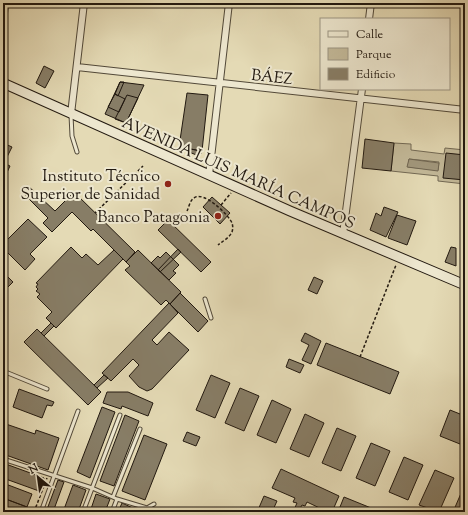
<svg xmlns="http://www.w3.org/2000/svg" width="468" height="515" font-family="'Sorts Mill Goudy',serif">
<rect width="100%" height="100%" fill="#e4dab5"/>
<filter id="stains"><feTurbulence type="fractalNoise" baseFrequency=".005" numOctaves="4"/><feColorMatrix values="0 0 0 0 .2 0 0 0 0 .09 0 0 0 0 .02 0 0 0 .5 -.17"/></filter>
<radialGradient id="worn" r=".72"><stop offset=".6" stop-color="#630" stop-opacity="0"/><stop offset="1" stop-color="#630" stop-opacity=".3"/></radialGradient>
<path fill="#c3b999" stroke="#726954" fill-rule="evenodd" d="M394,143l17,1v6l33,4 1,-6 20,2v34l-27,-3v-5l-47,-5zM409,159l30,3 -1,8 -30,-3z"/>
<path fill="#a2987d" stroke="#6f6551" d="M409,159l30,4 -1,8 -31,-4z"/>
<path fill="#877d66" stroke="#221910" d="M44,66l10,5 -9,17 -9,-5z
M120,82h4l-6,14 -3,-2z
M120,82l24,3 -18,38 -21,-9z
M187,93l21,2 -6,56 -23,-4z
M115,94l10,5 -6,13 -11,-5z
M127,95l11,3 -12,25 -11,-4z
M365,139l29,4 -3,28 -29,-3z
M3,143l9,4 -8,16 6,3 -7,15z
M190,149l12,2 -1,3 -2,2 -10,-4z
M446,153l19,2v25l-22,-2z
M27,185l28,26 19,-19 61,60 -9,10 -33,-33 -2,2 -19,-19 -20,20 -9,-9 5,-5 -27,-27z
M212,197l18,16 -10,11 -17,-17z
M384,207l14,5 -12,25 -16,-7 6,-17 5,3z
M397,215l19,6 -9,24 -19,-7z
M28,219l19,18 -17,17 5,5 -10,11 -22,-22v-4z
M168,220l43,42 -10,10 -43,-42z
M71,247l11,11 4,-4 12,11 16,-15 9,9 -67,69 -10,-10 6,-6 -15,-15 3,-3 -4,-3 2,-2 -2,-2 2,-3 -2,-1z
M451,247l5,1v18l-11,-4z
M178,249l3,3 -21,20 -2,-2z
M138,250l43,42 -11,12 -4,-4 -5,5 -36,-35 5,-4 -4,-4z
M166,252l13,13 -6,6 3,2 -7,7 -18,-17 7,-7 2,2z
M3,272l10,10 -10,10z
M314,277l9,4 -6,13 -9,-4z
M180,293l28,28 -10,11 -28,-28z
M169,303l9,10 -26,27 5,5 12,-13 20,18 -37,39 -5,2 -8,-4 -10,-11 10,-11 -6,-6 -22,22 -9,-8z
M51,323l3,3 -10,10 -3,-3z
M37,329l64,63 -13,13 -64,-63z
M305,333l16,8 -10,23 -9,-4 7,-15 -8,-4z
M326,343l73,29 -9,22 -73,-29z
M289,359l15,6 -4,8 -14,-6z
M104,375l4,3 -11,10 -3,-3z
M211,375l19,8 -15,35 -19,-8z
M240,388l19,8 -15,35 -19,-8z
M19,389l35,13 -2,4 -5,-1 -5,13 -29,-11z
M107,392h21l25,11 -5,13 -26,-10 -1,3 -18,-6z
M272,400l19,9 -15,34 -19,-8z
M102,407l13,5 -25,66 -13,-6z
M450,410l15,6v30l-25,-10z
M305,414l19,9 -15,34 -19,-8z
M125,415l14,6 -25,65 -14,-5z
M3,423l32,11 1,-4 23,8 -11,32 -45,-16z
M337,428l19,8 -15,35 -19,-8z
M187,432l13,5 -4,9 -13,-5z
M144,435l23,9 -22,56 -23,-9z
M371,443l19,8 -15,35 -19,-8z
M404,457l19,8 -15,35 -19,-8z
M3,463l41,15 -5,13 -36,-13z
M281,469l58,27 -7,16h-4l-21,-10 -2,4 -3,-1 -4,7h-5l4,-9 -4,-1 2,-4 -23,-10z
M435,470l19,8 -15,34 -20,-7z
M58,480l6,2 -11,30h-7z
M3,483l29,11 -5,13 -24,-9z
M465,484v28h-12z
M73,485l13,5 -8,22h-15z
M96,494l14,5 -5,13h-15z
M264,496l13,5 -5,11h-9l-5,-2z
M344,497l37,15h-43z
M3,498l24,9 -2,5h-22z
M122,503l13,6 -1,3h-16z"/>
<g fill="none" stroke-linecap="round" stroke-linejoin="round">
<g stroke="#524939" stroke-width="5">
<path id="lane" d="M71,115l1,21 5,16
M205,299l6,19
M3,371l44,18
M3,459l89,29 25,11 30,9 7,-4
M113,497l27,-68
M41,512l37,-101
M83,512l37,-97
M112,512l5,-13"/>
</g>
<g stroke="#524939" stroke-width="8">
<path id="street" d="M369,19l2,-16
M3,23l2,-20
M77,67l388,43
M71,114l13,-111
M209,175l20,-172
M343,234l19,-145"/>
</g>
<g stroke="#221910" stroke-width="11">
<path id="secondary" d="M3,83l287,128 175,74"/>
</g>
<path stroke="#221910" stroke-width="1.5" stroke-dasharray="3 2" stroke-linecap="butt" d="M221,205l10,-12
M187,211c2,-4 3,-11 7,-13 9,-8 35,17 38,25 1,3 1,6 0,9 -3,6 -9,9 -14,13
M95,213l48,-47
M360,357l36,-92
M34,512l13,-34"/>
<use href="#lane" stroke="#ede7cf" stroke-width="3"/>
<use href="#street" stroke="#ede7cf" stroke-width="6"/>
<use href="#secondary" stroke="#ede7cf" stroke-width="9"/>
</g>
<g fill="#8f2418" stroke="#ede7cf" stroke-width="1.5">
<circle cx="168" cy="184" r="4"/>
<circle cx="218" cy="216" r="4"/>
</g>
<g text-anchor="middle" stroke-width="4" stroke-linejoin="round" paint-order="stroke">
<g font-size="16" fill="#221910" stroke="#ede7cf">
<text transform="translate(272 76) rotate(6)" y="6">BÁEZ</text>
<text transform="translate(239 172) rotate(24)" y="6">AVENIDA LUIS MARÍA CAMPOS</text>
</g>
<g font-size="16" fill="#221910" stroke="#ede7cf" text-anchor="end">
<text x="160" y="181">Instituto Técnico<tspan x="160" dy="18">Superior de Sanidad</tspan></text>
<text x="210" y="222">Banco Patagonia</text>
</g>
</g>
<rect width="468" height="515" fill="none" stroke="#e4dab5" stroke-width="16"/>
<rect x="4" y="4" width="460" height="507" fill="none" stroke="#221910" stroke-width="2"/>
<rect x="8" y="8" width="452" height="499" fill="none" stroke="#221910"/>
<rect x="320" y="18" width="130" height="72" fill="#ede7cf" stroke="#9c9583"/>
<rect x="328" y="31" width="20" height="6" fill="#ede7cf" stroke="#9c9583"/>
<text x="356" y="38" font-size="12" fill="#221910">Calle</text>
<rect x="328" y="48" width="20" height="12" fill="#c3b999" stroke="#9c9583"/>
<text x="356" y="58" font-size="12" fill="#221910">Parque</text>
<rect x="328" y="68" width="20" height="12" fill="#877d66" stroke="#9c9583"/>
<text x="356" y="78" font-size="12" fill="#221910">Edificio</text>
<g transform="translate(38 477) rotate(331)" stroke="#ede7cf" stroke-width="3" paint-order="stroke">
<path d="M0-3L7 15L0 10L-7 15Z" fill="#221910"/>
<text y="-6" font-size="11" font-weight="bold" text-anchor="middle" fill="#221910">N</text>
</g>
<rect width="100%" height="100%" filter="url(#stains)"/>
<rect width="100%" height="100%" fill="url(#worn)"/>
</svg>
